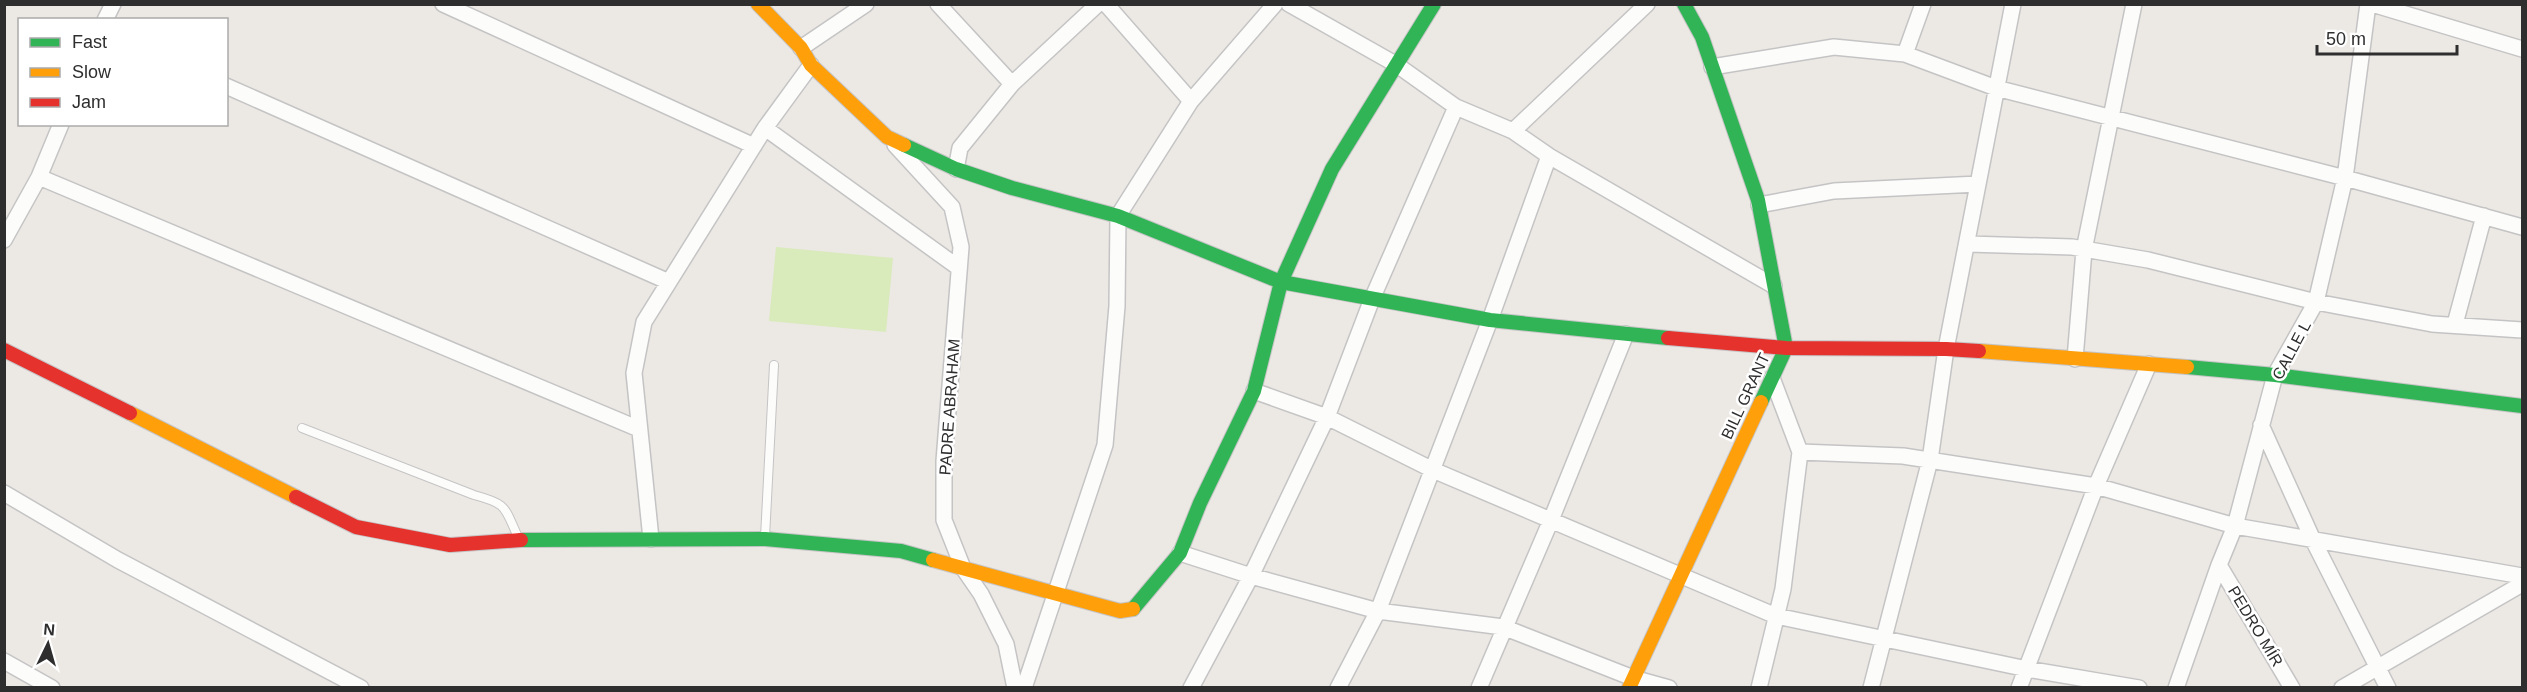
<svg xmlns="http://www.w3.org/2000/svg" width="2527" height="692" font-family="Helvetica,sans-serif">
<rect width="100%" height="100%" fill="#ece8e4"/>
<path fill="#d9eabb" d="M776,247l117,11 -7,74 -117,-11z"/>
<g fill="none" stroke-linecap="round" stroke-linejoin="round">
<g stroke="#c5c4c5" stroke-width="10">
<path id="lane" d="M302,428l172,67c34,9 30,12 44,42
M765,537l9,-172"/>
</g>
<g stroke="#c5c4c5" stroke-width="18">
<path id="street" d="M443,4l311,142
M938,4l74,80
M1106,4l85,97
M1289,4l108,61 59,42 57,24 36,25 225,130
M2372,4l150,45
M105,20l8,-16
M801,48l65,-44
M1905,54l18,-50
M1712,67l122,-20 71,7 91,34 349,90 177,49
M226,86l443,196
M765,128l194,140
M1513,131l134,-127
M895,145l57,62 9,40 -17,214v59l19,48 18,26 25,50 9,44
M956,169l4,-21 52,-64 86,-80
M39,177l600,252
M1759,205l75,-14 144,-7
M4,240l35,-63 22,-53
M1968,244l104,3 76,13 168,42 116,22 90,6
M2455,324l29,-108
M2075,359l9,-109 50,-246
M1254,391l73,26 106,53 343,146 251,53 112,19
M2261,425l52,115 75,148
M1800,452l103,4 193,30 139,40 287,50
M4,493l114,67 243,128
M651,539l-17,-166 10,-51 121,-194 46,-63
M1180,553l71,23 127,35 125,16 130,51 36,10
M2219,565l73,123
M4,661l48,27
M1024,688l81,-243 12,-139 1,-90 73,-115 84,-97
M1191,688l60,-112 76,-159 45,-118 84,-192
M1338,688l40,-77 112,-291 59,-164
M1479,688l72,-168 75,-186
M1759,688l24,-99 17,-137 -28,-74
M1871,688l59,-228 16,-111 67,-345
M2019,688l77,-202 53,-122
M2176,688l43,-123 16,-39 40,-151 41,-73 29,-124 23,-174
M2342,688l180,-104"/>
</g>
<g stroke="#c5c4c5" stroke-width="16">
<path id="fast" d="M1684,4l18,33 56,163 28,148 -25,54
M904,145l52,24 56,19 106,28 163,66 209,38 178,18
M2187,367l88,8 247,31
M521,540l244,-1 136,12 32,9
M1133,609l47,-56 20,-50 54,-112 27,-109 51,-113 102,-165"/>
</g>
<g stroke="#c5c4c5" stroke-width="16">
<path id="slow" d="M758,4l43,44 10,17 76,72 17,8
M1979,351l208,16
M130,413l166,84
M933,560l187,51 13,-2
M1629,688l132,-286"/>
</g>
<g stroke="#c5c4c5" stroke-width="16">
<path id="jam" d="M1668,338l118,10 160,1 33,2
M4,350l126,63
M296,497l60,30 94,18 71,-5"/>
</g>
<use href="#lane" stroke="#fcfcfb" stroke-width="8"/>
<use href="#street" stroke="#fcfcfb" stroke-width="15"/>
<use href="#fast" stroke="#30b455" stroke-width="14"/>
<use href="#slow" stroke="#ff9f0a" stroke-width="14"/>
<use href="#jam" stroke="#e5322d" stroke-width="14"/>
</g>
<g text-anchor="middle" stroke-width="5" stroke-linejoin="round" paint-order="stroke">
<g font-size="16" fill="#2e2e2e" stroke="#fff">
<text transform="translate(2291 350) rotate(-62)" y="6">CALLE L</text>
<text transform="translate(1745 396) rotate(-65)" y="6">BILL GRANT</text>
<text transform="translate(949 407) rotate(-86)" y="6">PADRE ABRAHAM</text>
<text transform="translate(2256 626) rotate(59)" y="6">PEDRO MÍR</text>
</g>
</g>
<rect width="2527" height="692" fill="none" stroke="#2e2e2e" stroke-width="12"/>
<rect x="18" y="18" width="210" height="108" fill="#ffffff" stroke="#ababab" stroke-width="1.5"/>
<rect x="30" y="38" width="30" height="9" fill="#30b455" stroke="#ababab" stroke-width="1.5"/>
<text x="72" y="48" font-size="18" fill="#2e2e2e">Fast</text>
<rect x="30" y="68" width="30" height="9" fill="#ff9f0a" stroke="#ababab" stroke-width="1.5"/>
<text x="72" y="78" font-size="18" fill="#2e2e2e">Slow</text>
<rect x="30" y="98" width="30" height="9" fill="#e5322d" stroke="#ababab" stroke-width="1.5"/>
<text x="72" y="108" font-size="18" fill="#2e2e2e">Jam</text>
<g transform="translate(48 644) rotate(5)" stroke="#ffffff" stroke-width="4.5" paint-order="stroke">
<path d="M0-4.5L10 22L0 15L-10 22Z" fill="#2e2e2e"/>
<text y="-9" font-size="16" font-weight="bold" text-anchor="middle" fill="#2e2e2e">N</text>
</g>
<path d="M2317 45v9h140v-9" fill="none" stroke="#2e2e2e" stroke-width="3"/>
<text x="2326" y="45" font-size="18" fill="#2e2e2e" stroke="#ffffff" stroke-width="4.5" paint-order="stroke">50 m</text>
</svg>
